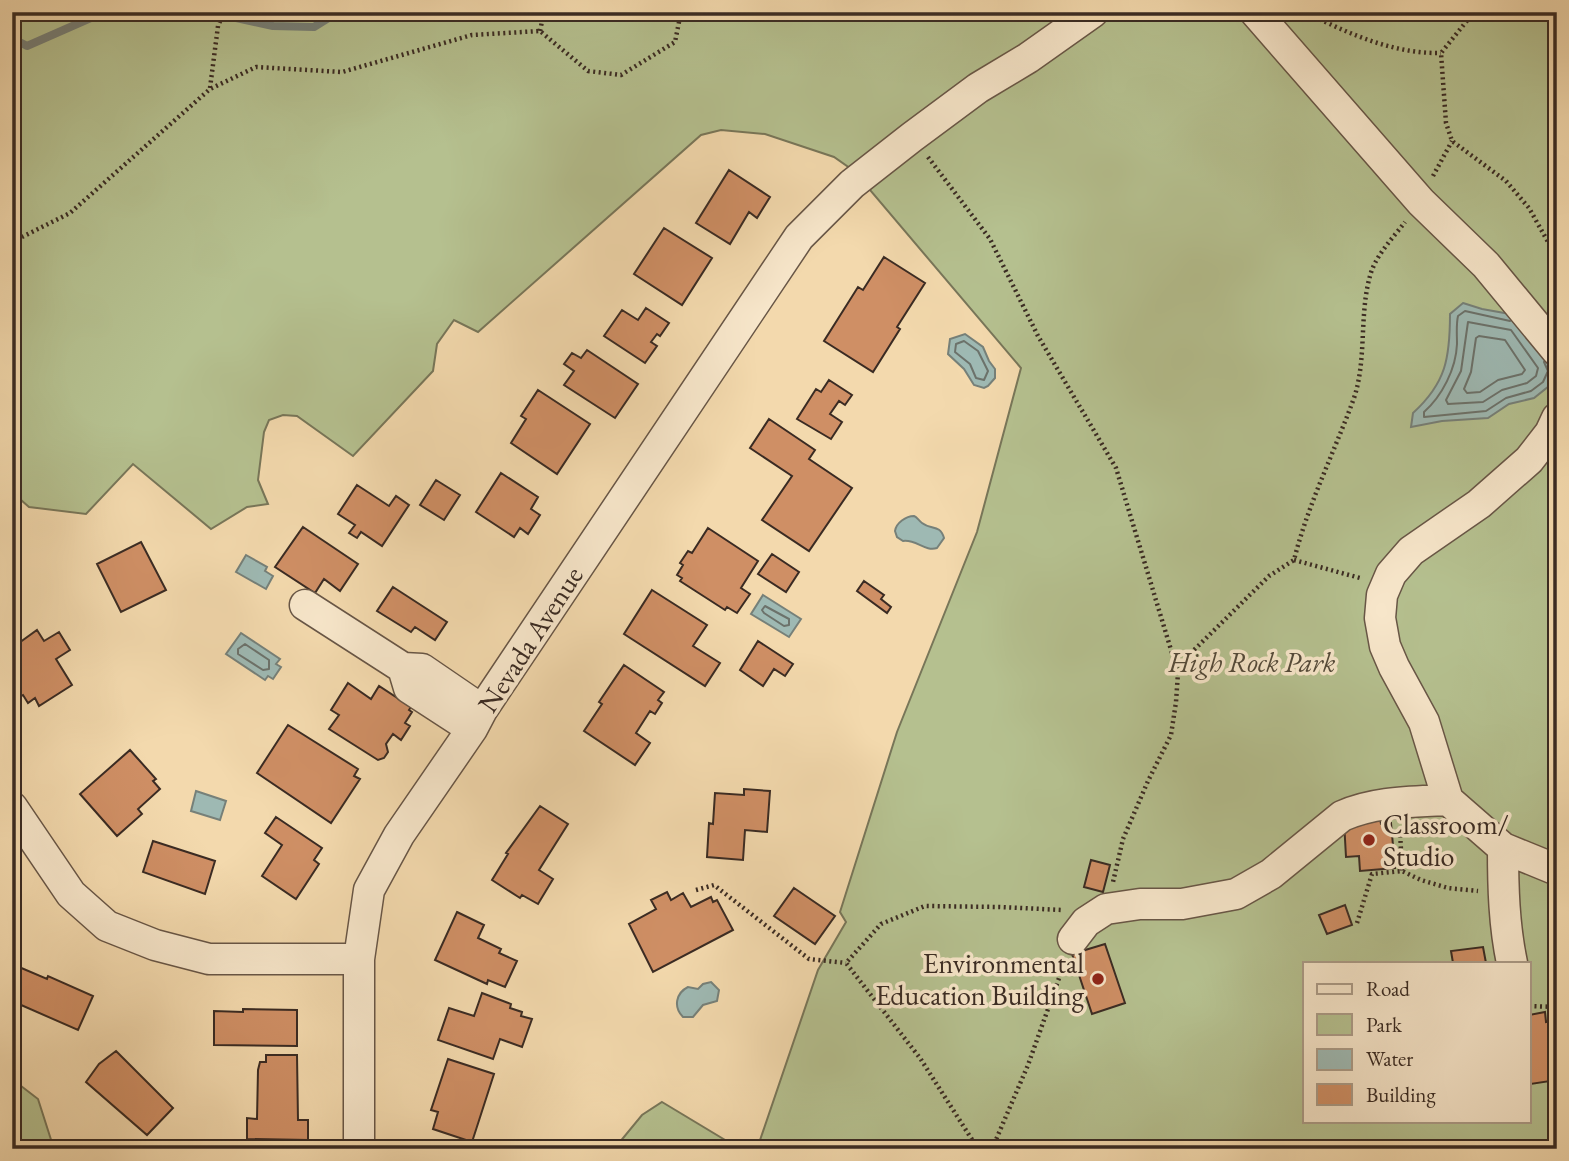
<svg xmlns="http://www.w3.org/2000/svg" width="1569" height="1161" font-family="'EB Garamond',serif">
<rect width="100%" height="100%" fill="#f3d9ad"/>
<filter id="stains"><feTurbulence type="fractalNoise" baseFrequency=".00286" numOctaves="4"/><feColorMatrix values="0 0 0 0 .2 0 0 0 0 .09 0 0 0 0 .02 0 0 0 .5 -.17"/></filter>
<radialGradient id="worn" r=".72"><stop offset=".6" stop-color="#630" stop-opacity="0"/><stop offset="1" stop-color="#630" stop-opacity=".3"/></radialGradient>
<path fill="#b5c08f" stroke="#787659" stroke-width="2" fill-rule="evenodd" d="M12,12h1545v1137h-800l61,-179 28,-48 -6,-10 57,-180 80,-200 44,-164 -151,-178 1,-7 -37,-26 -69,-23 -44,-4 -20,5 -223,197 -24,-12 -17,24 -4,27 -80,85 -56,-40 -14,-1 -14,5 -5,12 -6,48 10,24 -21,3 -36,22 -78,-65 -47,50 -57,-7 -17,-15zM1305,963h224v158h-224z
M12,1079l26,20 16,50h-42z
M662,1102l78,47h-126l28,-34z"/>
<path fill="#9eb9b3" stroke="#768079" stroke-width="2" d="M1463,303l19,6 39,7 36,52 -8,18 -15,12 -25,6 -21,14 -46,3 -31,6 2,-14c33,-30 37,-55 37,-99z
M965,334l18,13 6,14 6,8v9l-7,8 -4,2 -10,-3 -10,-16 -16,-15 2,-15z
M914,516c3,1 5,5 8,7 9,7 18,1 22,15l-7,10c-12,4 -21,-9 -34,-7l-6,-4 -2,-6c1,-8 11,-15 19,-15z
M246,555l21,12 -2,4 8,5 -7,13 -30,-17z
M763,595l38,24 -12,18 -38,-23z
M241,633l39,26 -4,5 5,3 -8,12 -5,-3 -3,4 -39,-26z
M196,791l30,10 -6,19 -29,-9z
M711,982l8,8 -2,11 -14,4 -10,12h-10c-10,-10 -7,-24 5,-30l10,2 5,-5z"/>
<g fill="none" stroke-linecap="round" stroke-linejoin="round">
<path stroke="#6c726b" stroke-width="2" d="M1510,321l-45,-10 -7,5c-2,9 -1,18 -1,28 -1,25 -15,52 -33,68v5l62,-6 20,-13 25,-7 12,-9 5,-11 -4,-9
M1468,322l43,8 27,38 -2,8 -9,7 -25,7 -19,12 -35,2 -2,-4 15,-29z
M1479,336l26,4 20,30 -3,4 -24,6 -18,12 -13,1 -3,-4 7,-17 5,-34z
M964,341l14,10 10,20 -4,9 -8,-2 -6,-14 -15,-12 1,-8z
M765,606l24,13v6l-5,1 -20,-13 -2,-3z
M245,644l24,16v9l-6,1 -25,-16v-5z"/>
<path stroke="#768079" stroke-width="8" d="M209,12l64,14 41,1 24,-15
M12,38l15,8 66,-29 42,-5"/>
</g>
<path fill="#cf8f65" stroke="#3a2b23" stroke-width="2" d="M729,170l41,27 -13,21 -8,-6 -19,32 -34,-21z
M664,228l48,30 -30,47 -48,-31z
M884,257l41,26 -28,44 3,2 -27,43 -49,-31 34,-54 5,3z
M646,308l23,15 -9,13 -3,-2 -6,8 6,4 -12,17 -41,-27 18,-26 16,10z
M587,350l51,34 -23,34 -51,-33 10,-14 -10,-7 8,-11 9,5z
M829,380l23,15 -7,10 -6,-4 -9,13 12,8 -11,17 -34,-20 19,-30 5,3z
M538,390l52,34 -33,50 -46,-31 15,-24 -5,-3z
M769,419l46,31 -6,9 43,29 -43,63 -47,-31 30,-44 -42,-28z
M501,473l37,24 -7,12 9,6 -12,19 -8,-6 -6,9 -38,-25z
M436,480l24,15 -16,25 -24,-15z
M357,485l32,21 7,-10 13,9 -27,41 -21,-14 -4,6 -8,-5 6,-8 -17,-11z
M303,527l55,37 -18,27 -16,-12 -9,14 -40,-26z
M708,528l50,33 -17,27 9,6 -13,19 -10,-6 -2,3 -45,-29 2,-3 -5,-3 6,-10 -3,-2 8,-12 4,2z
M141,542l25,48 -45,22 -24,-48z
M772,554l27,18 -13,20 -28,-18z
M864,581l20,14 -3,4 10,8 -4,6 -30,-22z
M393,587l54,35 -12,18 -20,-13 -4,5 -34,-21z
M652,590l55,35 -14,21 27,17 -15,23 -81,-52z
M37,630l7,11 15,-9 11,18 -14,9 16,26 -33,21 -4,-8 -7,5 -5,-8 -7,4 -4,-6v-4l4,-2 -4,-7v-32z
M758,641l35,23 -8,12 -11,-7 -11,17 -23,-16z
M624,665l40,27 -6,8 4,3 -7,11 -5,-3 -14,22 14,10 -15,22 -51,-34 18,-27 -3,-2z
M348,683l23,16 8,-13 32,21 -2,3 3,2 -7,11 5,3 -9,14 -8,-6 -7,10 2,8 -4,6 -6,2 -49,-31 10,-14 -8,-5z
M288,725l70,44 -4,7 6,3 -29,44 -74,-50z
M130,750l26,29 -3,2 7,8 -22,20 4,5 -25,22 -37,-42z
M744,789l26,2 -3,41 -22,-2 -2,30 -36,-3 2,-34 4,1 2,-31 29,2z
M540,806l28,18 -29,46 14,9 -15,25 -16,-9 -2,3 -28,-18 16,-26 -2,-1z
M276,817l46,31 -8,12 5,4 -23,35 -34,-23 20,-31 -17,-12z
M1380,818l1,6 10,-1 4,45 -35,3 -1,-15 -13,1 -2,-36z
M153,841l62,20 -10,33 -62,-22z
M1091,860l19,5 -7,27 -19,-5z
M794,888l41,28 -20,28 -41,-28z
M667,892l4,8 12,-7 8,14 20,-10 2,5 4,-2 16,30 -80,42 -24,-48 27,-15 -5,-9z
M1345,905l7,20 -25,9 -8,-19z
M457,912l27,13 -6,13 23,11 -2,4 18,8 -12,26 -17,-7 -1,4 -52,-24z
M1105,944l20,59 -33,11 -20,-60z
M1483,947l3,16h-33l-2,-12z
M19,967l28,12 1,-3 45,20 -15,34 -66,-29v-18z
M482,993l29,11 -1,4 12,4 -1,4 11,3 -10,28 -22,-8 -7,20 -55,-19 11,-32 25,8z
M243,1009l54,1v36l-83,-1v-34l29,1z
M1545,1012l1,10 11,-2v60l-27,4 1,11 -2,1v-81z
M116,1051l57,57 -26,27 -61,-53 13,-18z
M266,1055h31l1,65h10v20l-61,-1v-21l10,1 1,-49 2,-8h6z
M448,1059l46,15 -22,68 -39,-13 5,-17 -7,-2z"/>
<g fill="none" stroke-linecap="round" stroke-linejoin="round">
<g stroke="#685646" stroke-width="33">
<path id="minor" d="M1255,12l166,190 65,63 71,86
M1557,418l-7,15 -21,27 -50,44 -68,47 -20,23 -9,21 -2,23 5,28 9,21 30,55 24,78 55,48 54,22
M305,605l98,63 6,20 63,41
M403,668l19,1 60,41
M12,807l59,87 36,32 48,19 54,14h150
M1503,848c0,39 1,77 9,115
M1073,939l13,-17 20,-13 34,-5h42l54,-10 35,-20 71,-58c34,-15 70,-14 106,-16
M359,1149v-190l10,-69 30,-55 73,-106 10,-19 317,-473 53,-53 60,-47 66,-49 50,-30 65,-46"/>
</g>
<path stroke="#3a2b23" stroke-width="4.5" stroke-dasharray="2 3.5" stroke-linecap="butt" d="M1305,12c42,21 88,42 136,41
M1474,12l-33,41 5,70 6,18 54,40 23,27 28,50
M540,31l4,-19
M210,88l8,-62 6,-14
M928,157l62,82 48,97 78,132 62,205 -2,29 -5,33 -23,46 -25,58 -10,43
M1433,176l19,-35
M12,242l58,-29 140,-124 46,-22 86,5 130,-37 68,-4 48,40 33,4 54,-33 6,-30
M1294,560l66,18
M1178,672l13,-19 78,-77 25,-16c14,-56 40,-107 60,-162 13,-39 5,-83 16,-122 5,-20 23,-38 35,-54
M1400,830l2,41
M696,890l18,-5 95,74 37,4
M1357,923l15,-49 30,-3 19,9 27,8 30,3
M1529,1006l28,1
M978,1149l-58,-91 -74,-95 35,-39 44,-18 75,1 62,3
M992,1149l36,-84 36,-101"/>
<use href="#minor" stroke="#f7e6ca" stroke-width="30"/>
</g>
<g fill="#8f2418" stroke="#f7e6ca" stroke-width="2.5">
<circle cx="1369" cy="840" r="7"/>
<circle cx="1098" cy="979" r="7"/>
</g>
<g text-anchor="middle" stroke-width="7" stroke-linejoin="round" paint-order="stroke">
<g font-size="28" fill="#3a2b23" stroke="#f7e6ca">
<text transform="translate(530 639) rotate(-57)" y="10">Nevada Avenue</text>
</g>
<g font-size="28" font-style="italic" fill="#534939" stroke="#f7e6ca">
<text x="1252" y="672">High Rock Park</text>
</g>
<g font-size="28" fill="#3a2b23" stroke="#f7e6ca" text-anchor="start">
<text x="1383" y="834">Classroom/<tspan x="1383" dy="32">Studio</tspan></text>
<text x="1084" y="973" text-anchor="end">Environmental<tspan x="1084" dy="32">Education Building</tspan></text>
</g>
</g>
<rect width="1569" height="1161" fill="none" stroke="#f3d9ad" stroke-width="42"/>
<rect x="14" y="14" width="1541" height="1133" fill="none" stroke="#3a2b23" stroke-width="3.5"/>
<rect x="21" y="21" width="1527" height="1119" fill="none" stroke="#3a2b23" stroke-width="2"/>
<rect x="1303" y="962" width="228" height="161" fill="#f7e6ca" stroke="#ab9b87" stroke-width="2"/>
<rect x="1317" y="984" width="35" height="10" fill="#f7e6ca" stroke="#ab9b87" stroke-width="2"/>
<text x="1366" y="996" font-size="21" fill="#3a2b23">Road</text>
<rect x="1317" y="1014" width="35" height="21" fill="#b5c08f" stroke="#ab9b87" stroke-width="2"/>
<text x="1366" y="1032" font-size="21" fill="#3a2b23">Park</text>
<rect x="1317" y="1049" width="35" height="21" fill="#9eb9b3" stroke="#ab9b87" stroke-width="2"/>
<text x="1366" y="1066" font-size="21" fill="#3a2b23">Water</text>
<rect x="1317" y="1084" width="35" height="21" fill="#cf8f65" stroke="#ab9b87" stroke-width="2"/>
<text x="1366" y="1102" font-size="21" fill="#3a2b23">Building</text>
<rect width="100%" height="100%" filter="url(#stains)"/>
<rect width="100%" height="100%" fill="url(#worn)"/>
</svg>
